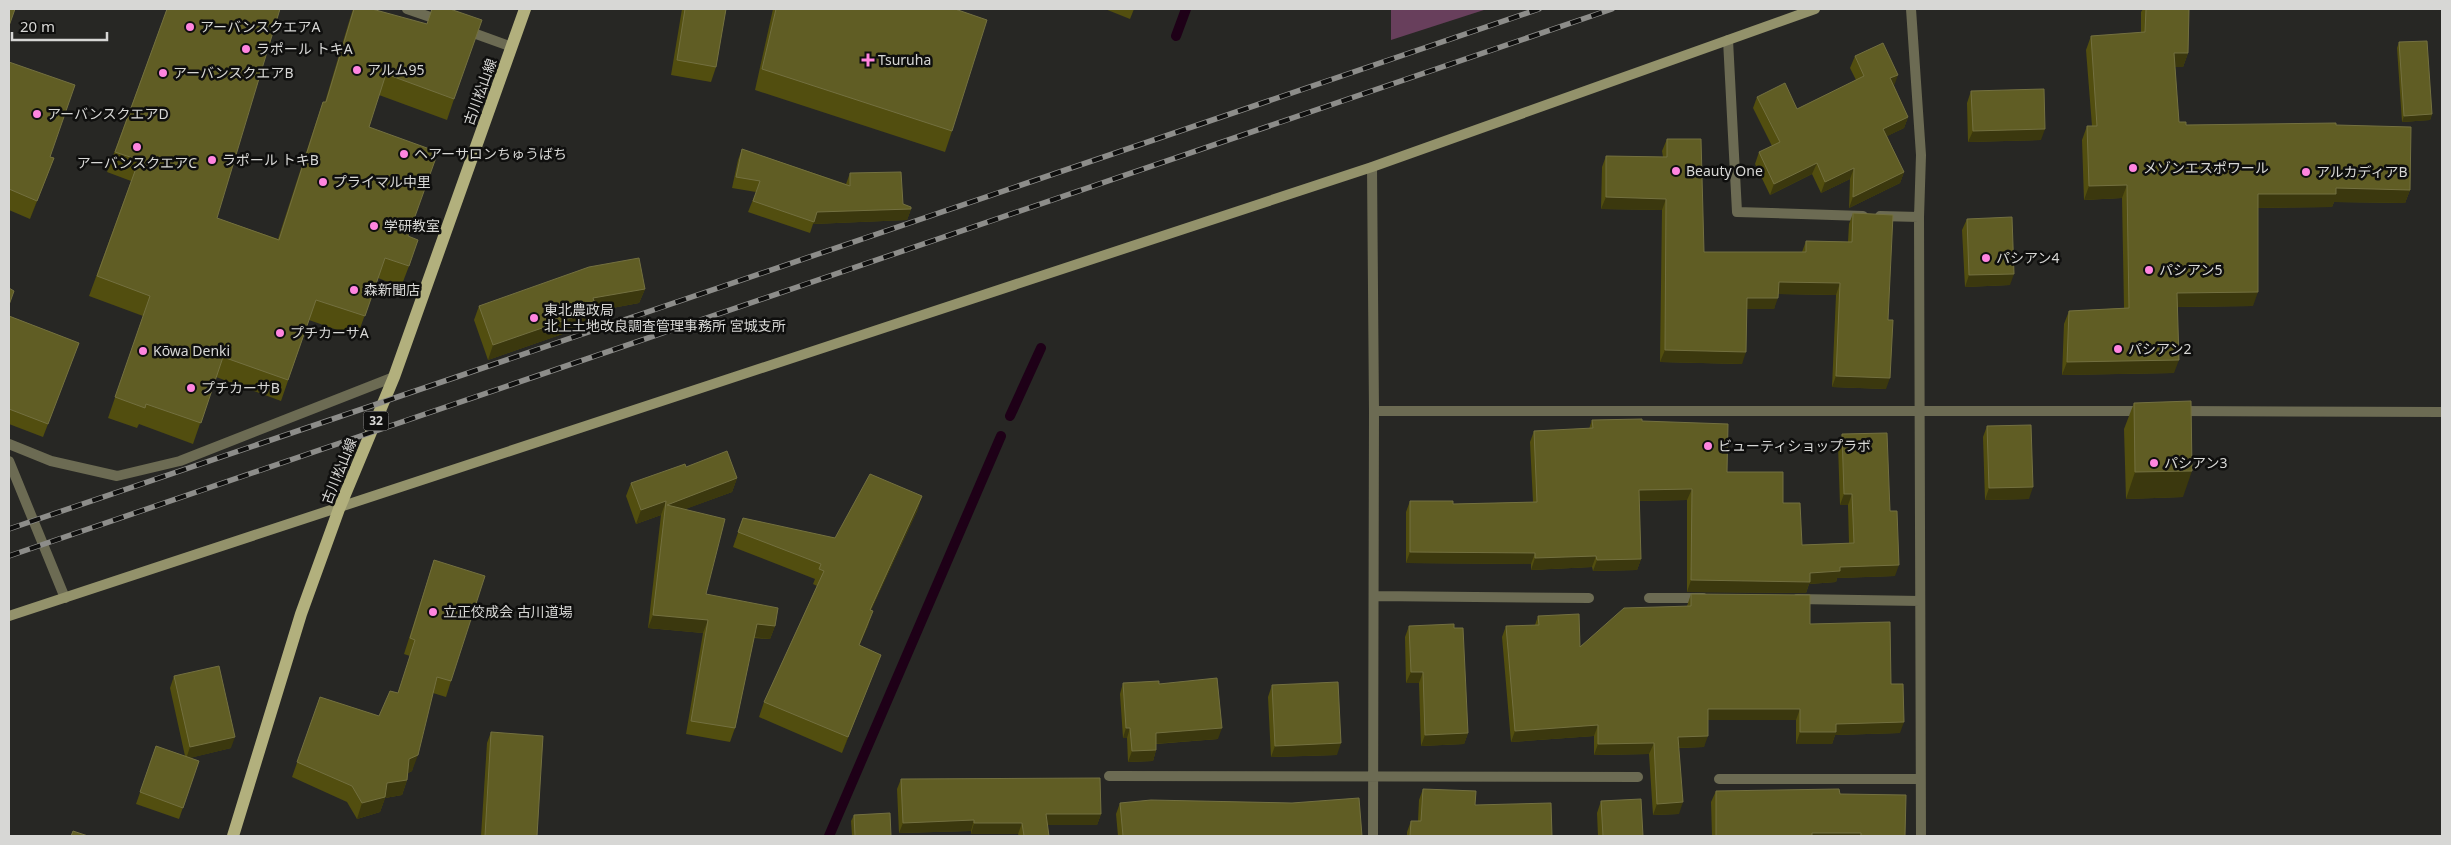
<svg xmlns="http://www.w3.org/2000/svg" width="2451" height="845" font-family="'Noto Sans','Noto Sans JP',sans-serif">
<rect width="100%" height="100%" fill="#272724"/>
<path fill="#683f5c" d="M1391,9h96l-96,31z"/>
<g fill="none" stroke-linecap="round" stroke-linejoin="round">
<path stroke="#1e0017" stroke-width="10" d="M1176,36l10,-27
M1010,416l31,-68
M829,836l172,-400"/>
<path stroke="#6c6b53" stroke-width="10" d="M407,9l35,12
M1911,9l10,146 -2,62 2,619
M465,30l47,17
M1728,40l9,172 126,4
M1372,167l2,244 -1,425
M1880,216l39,1
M1374,411h770
M2178,411l264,1
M9,444l42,17 66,15 63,-15 214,-84
M9,461l56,137
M1374,596l215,2
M1649,598h54
M1797,599l123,2
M1109,776l529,1
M1719,779h201"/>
<path stroke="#93926b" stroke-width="10" d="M9,616l1363,-449 443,-158"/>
<path stroke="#b2b07d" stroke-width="12" d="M233,836l68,-222 38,-105 55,-132 131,-368"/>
<g stroke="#8d8d8a" stroke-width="5.5">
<path id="rail" d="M9,529l1530,-520
M9,556l1603,-547"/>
</g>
<use href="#rail" stroke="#0f0f0e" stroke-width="4" stroke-dasharray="11" stroke-linecap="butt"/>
</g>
<path fill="#524e0f" d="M167,9l50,209 61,21 38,-117 7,-20h2l23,-77 5,-16 101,90 -7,21 -68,-25 -10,32 39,109 1,30 -8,21 -23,-9 -21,59 -48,-17 -28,81 -65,-24 -23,67 -54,-20 -2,4 -29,-10 35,-102 -54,-20 42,-115 -24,-9z
M682,9h44l-10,58 -5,15 -40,-7z
M773,9h182l-3,122 -7,21 -190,-62z
M1105,9h29l-4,10z
M2143,9h46l-1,44 -5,14h-8l4,55 7,3h150l74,65 -5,13 -71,-1 -2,5 -74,1 -5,98 -75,1 -4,66 -112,2 2,-51 5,-13 55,-3 -2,-110 -38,2 -2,-60 5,-14h5l-6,-76 5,-14 50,-3v-21z
M2399,42l33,72 -2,6 -28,2 -5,-74z
M1855,56l39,30 14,31 -4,11 -17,8 17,36 -4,11 -51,25 1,-29 -29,14 -9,-19 -42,21 -15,-31 4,-12 13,-6 -19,-38 4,-11 40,12 59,-29 -6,-12z
M9,62l41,95 4,1 -24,61 -21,-9z
M1971,91l70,49 -73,2 -1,-39z
M1667,139l37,113h98l4,-11 42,1 1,-18 4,-11 35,107 -2,69 -54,-2 4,-92 -58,-1 -4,15h-27l-5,55 -82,-2 2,-152 -61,-1 1,-42 4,-11 57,1 -1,-6z
M742,149l104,35 4,-11 61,36 -4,11 -94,4 -3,9 -62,-21 8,-20 -24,-4 6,-28z
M1967,219l43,66 -45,2 -3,-57z
M645,289l-6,14 -43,8 -5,13 -103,36 -14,-40 5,-14z
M9,316l70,27 -36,94 -34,-13z
M2134,403l49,94 -57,2 -2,-70z
M1592,420l50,1 85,51 56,31 19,42 47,-2 -1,-38h-8l-2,-60 4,-11 48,77 5,65 -58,2 -1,4 -27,2 -3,9 -119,-1v-92l-48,1 2,58 -4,11 -44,1 -1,-4 -61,3v-6l-125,-1v-51l4,-11 43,3 80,-2 -3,-60 4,-11 55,-2z
M1987,426l42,73 -44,1 -2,-63z
M686,467l51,11 -5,14 -47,17 21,85 69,32 -5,13 -16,-1 -19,90 -5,14 -44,-8 17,-101 -55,-5 13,-113 -25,9 -10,-28 5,-13z
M922,496l-5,15 -46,99 -3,16 -9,19 22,10 -39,98 -83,-36 5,-15 53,-116 -4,-2 2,-5 -82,-32 10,-29 92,20z
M434,560l17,121 -5,16 -13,-4 -21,78 -4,2 -1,7 -5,15 -17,3 -5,14 -23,7 -10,-17 -55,-25 28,-80 59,19 19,-23 12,-37 -6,-2z
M1691,594l119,30 81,60 9,49 -65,2 -3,9h-36v-24h-88l-4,27 -25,1v66l-26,1 -4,-61 -55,1v-19l-83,6 -9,-105 4,-11 29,-1 3,-9 42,31 107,-41z
M1409,626l45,2 14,105 -4,11 -43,2 -2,-63h-13l-1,-46z
M174,676l57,72 -42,10 10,3 -20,58 -43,-15 20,-58 29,10 -15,-68z
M1123,683l36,1 59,55 -62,5v6l-3,11 -25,1 -1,-24h-4l-3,-44z
M1272,685l65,70 -66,2 -3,-60z
M491,732l46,104h-56l6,-93z
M901,779l200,35 -4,11h-50l2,11h-30l-1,-2h-47v-3l-72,2 -2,-44z
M1423,789l52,16 77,31h-145v-4l4,-11h7l1,-21z
M1716,791l124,3 65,42h-193l-1,-34z
M1601,801l42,35h-45l-1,-23z
M1120,803l242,33h-244l-2,-22z
M854,815l37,21h-39l-1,-15z"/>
<path fill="#3b380e" d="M2174,53h14l-5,14h-14z
M1898,75l-4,11 -4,-8z
M2432,114l-2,6 -28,2 2,-6z
M1908,117l-4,11 -25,12 4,-11z
M2045,129l-4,11 -73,2 5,-11z
M54,158l-7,19 -17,42 7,-18z
M1817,163l-5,11 -42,21 4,-11z
M1854,168l-4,11 -29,14 4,-11z
M1904,172l-4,11 -51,25 4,-11z
M2127,185l-5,13 -38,2 5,-14z
M2336,188l74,2 -5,13 -71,-1 -2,5 -78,1 4,-14z
M1606,197l60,2 -4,11 -61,-1z
M911,209l-4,11 -94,4 4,-12z
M2014,274l-4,11 -45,2 4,-12z
M1779,282l61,1 -4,12 -62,-1z
M645,289l-6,14 -43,8 -5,13 -103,36 5,-15 100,-47z
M2258,292l-5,14 -81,1 5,-14z
M1747,298h31l-4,11h-31z
M1665,350l81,2 -4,12 -82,-2z
M2179,360l-5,13 -112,2 5,-13z
M1836,376l54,2 -4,11 -54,-2z
M2192,471l-9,26 -57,2 9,-27z
M737,478l-5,14 -68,25 3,-12z
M2033,487l-4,12 -44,1 4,-12z
M1692,489l-5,11 -52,1 4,-11z
M1844,494h8l-4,11h-8z
M922,496l-5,15 -53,114 6,-15z
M666,501l-5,14 -25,9 5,-14z
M1410,552l125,1 -4,11 -125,-1z
M1596,556l-4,11 -61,3 4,-12z
M1641,559l-4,11 -44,1 4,-11z
M1899,565l-4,11 -58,2 -1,4 -27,2 -3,9 -119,-1 4,-12 119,-7 30,-6z
M873,611l-5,15 -15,34 6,-15z
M653,615l55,5 -5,13 -55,-5z
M757,624l18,2 -5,13 -18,-2z
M881,655l-6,15 -33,83 6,-16z
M1411,672h12l-4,11h-13z
M1708,709h92l-4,11h-92z
M1904,722l-4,11 -65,2 -3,9h-36l4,-12 36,-8z
M1598,725l-4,11 -83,6 4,-11z
M1126,728h4l-3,10h-4z
M1222,728l-4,11 -66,5 4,-11z
M1468,733l-4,11 -43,2 4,-11z
M1708,736l-4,11 -30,1 4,-11z
M235,737l-4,11 -45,11 4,-12z
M1341,743l-4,12 -66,2 4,-11z
M1654,743l-5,11 -55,1 4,-11z
M1156,750l-3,11 -25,1 4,-11z
M418,755l-6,16 -8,4 5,-16z
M407,780l-5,15 -17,3 -5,14 -23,7 5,-16 25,-20z
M1683,802l-4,12 -26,1 4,-11z
M1046,814h55l-4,11h-55z
M974,820l-3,11 -72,2 4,-10z
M974,823h48l-4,11h-47z
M1812,833h49l-2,3h-48z"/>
<path fill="#605d24" stroke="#737040" d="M9,9h6l-6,17z
M167,9h113l-63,209 62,22 44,-138h3l28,-93h18l55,15 5,-15h18l32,11 -28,79 -68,-25 -17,53 69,25 -30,84 10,4 -9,26 -24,-8 -20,58 -49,-16 -28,80 -65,-23 -22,66 -55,-19 -1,4 -30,-11 35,-101 -53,-20 42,-116 -24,-8z
M685,9h41l-10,58 -39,-7z
M776,9h179l32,11 -35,111 -190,-62z
M2146,9h43l-1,44h-14l5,69h7v3l150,-2v2l75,2 -1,63 -74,-2v6h-78v98l-81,1 2,67 -112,2 2,-51 60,-3 -2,-123 -38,1 -2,-60h10l-6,-90 54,-4z
M2427,41l5,73 -28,2 -5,-74z
M1883,43l15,32 -8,3 18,39 -25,12 21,43 -51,25 1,-29 -29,14 -8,-19 -43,21 -15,-32 21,-10 -23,-45 28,-14 12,26 67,-33 -9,-20z
M9,62l66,23 -25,72 4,1 -17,43 -28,-12z
M2044,89l1,40 -72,2 -2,-40z
M1667,139h34l3,113h102v-11l46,1 1,-29 40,2 -5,105h5l-3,58 -54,-2 4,-93 -61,-1 -1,16h-31l-1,54 -81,-2 1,-151 -60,-2v-41l61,1z
M742,149l108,37v-13l51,-1 2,32 8,3v2l-94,3 -3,10 -61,-21 7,-20 -24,-4z
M2012,217l2,57 -45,1 -2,-56z
M639,258l6,31 -52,9 4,11 -104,36 -14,-39 110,-39z
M9,288l5,3 -5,14z
M9,316l70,27 -31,81 -39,-15z
M2191,401l1,70 -57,1 -1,-69z
M1642,419v2l86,3 -1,48h56v31h17l2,42 52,-2 -2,-49h-8l-2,-60 45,-1 3,78h7l2,54 -59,2v4l-30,2v9l-119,-2 1,-91 -53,1 2,69 -44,1 -1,-4 -61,2v-5l-125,-1v-51h43v3l84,-2 -3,-71 59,-3 -1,-8z
M2031,425l2,62 -44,1 -2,-62z
M727,451l10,27 -70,27 58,14 -19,75 72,14 -3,18 -18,-2 -22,104 -44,-7 17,-101 -55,-5 13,-114 -25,9 -10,-27 54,-19 1,3z
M870,474l52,22 -52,114 3,1 -14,34 22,10 -33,82 -84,-35 60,-131 -5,-2 2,-5 -83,-32 5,-14 92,20z
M434,560l51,16 -34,105 -14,-4 -19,78 -9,4 -2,21 -20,3 -2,14 -23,6 -10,-17 -55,-24 23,-65 59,19 11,-25 8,2 17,-53 -5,-2z
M1691,594l119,1v29l80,-2 1,62h12l1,38 -68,2v8h-36v-23h-92v27l-30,1 5,65 -26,2 -3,-61 -56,1v-19l-83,6 -9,-105 33,-1 -1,-9 41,-2 1,33 44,-39 67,-2z
M1454,624v4h9l5,105 -43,2 -2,-63h-12l-2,-46z
M219,666l16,71 -45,10 -16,-71z
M1217,678l5,50 -66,5v17l-24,1 -2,-23h-4l-3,-45 36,-2v3z
M1338,682l3,61 -66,3 -3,-61z
M491,732l52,4 -6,100h-52z
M156,746l43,15 -16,47 -43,-16z
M1100,778l1,36h-55l3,22h-25l-2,-13h-48v-3l-71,3 -2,-44z
M1423,789l53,2 -1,14 76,-2 1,33h-142l1,-15h10z
M1839,789l1,5 66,1 -1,41h-44v-3h-49v3h-96v-45z
M1359,798l3,38h-239l-3,-33 31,-3 141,3z
M1641,799l2,37h-40l-2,-35z
M890,813l1,23h-36l-1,-21z
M73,831l15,5h-17z"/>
<g fill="#ff85df" stroke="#0f0f0e" stroke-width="2">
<circle cx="190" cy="27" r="5"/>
<circle cx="246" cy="49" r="5"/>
<path d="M865.5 52.5h5v5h5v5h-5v5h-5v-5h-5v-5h5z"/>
<circle cx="357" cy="70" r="5"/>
<circle cx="163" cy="73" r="5"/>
<circle cx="37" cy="114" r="5"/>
<circle cx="137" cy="147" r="5"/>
<circle cx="404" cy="154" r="5"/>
<circle cx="212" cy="160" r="5"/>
<circle cx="2133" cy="168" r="5"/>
<circle cx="1676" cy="171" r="5"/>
<circle cx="2306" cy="172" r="5"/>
<circle cx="323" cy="182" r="5"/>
<circle cx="374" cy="226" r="5"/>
<circle cx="1986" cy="258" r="5"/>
<circle cx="2149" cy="270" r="5"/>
<circle cx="354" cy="290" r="5"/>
<circle cx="534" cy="318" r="5"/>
<circle cx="280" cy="333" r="5"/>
<circle cx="2118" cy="349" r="5"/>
<circle cx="143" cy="351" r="5"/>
<circle cx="191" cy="388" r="5"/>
<circle cx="1708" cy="446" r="5"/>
<circle cx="2154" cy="463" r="5"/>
<circle cx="433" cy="612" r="5"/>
</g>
<g text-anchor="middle" stroke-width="5" stroke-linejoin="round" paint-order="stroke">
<rect fill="#0f0f0e" stroke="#9b9b99" stroke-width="1" x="363.5" y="411.5" width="25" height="19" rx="4"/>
<g font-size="12" font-weight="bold" fill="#d7d7d5">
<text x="376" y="425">32</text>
</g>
<g font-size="14" fill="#d7d7d5" stroke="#0f0f0e" text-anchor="start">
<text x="200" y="32">アーバンスクエアA</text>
<text x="256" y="54">ラポール トキA</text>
<text x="878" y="65">Tsuruha</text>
<text x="367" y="75">アルム95</text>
<text x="173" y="78">アーバンスクエアB</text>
<text x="47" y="119">アーバンスクエアD</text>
<text x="414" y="159">ヘアーサロンちゅうばち</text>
<text x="222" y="165">ラポール トキB</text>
<text x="137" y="168" text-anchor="middle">アーバンスクエアC</text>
<text x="2143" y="173">メゾンエスポワール</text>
<text x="1686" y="176">Beauty One</text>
<text x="2316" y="177">アルカディアB</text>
<text x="333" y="187">プライマル中里</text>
<text x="384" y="231">学研教室</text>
<text x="1996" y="263">パシアン4</text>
<text x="2159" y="275">パシアン5</text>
<text x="364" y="295">森新聞店</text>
<text x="544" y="315">東北農政局<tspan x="544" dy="16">北上土地改良調査管理事務所 宮城支所</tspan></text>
<text x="290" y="338">プチカーサA</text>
<text x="2128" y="354">パシアン2</text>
<text x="153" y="356">Kōwa Denki</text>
<text x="201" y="393">プチカーサB</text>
<text x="1718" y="451">ビューティショップラボ</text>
<text x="2164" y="468">パシアン3</text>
<text x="443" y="617">立正佼成会 古川道場</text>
</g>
<g font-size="14" fill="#d7d7d5" stroke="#0f0f0e">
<text transform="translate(480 92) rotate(-70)" y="5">古川松山線</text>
<text transform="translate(339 471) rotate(-68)" y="5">古川松山線</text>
</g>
</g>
<rect width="2451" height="845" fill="none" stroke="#d7d7d5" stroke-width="20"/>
<path d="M12 32v8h95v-8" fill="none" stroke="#d7d7d5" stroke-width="2.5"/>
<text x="20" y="32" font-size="15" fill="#d7d7d5" stroke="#0f0f0e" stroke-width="4" paint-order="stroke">20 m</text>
</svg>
